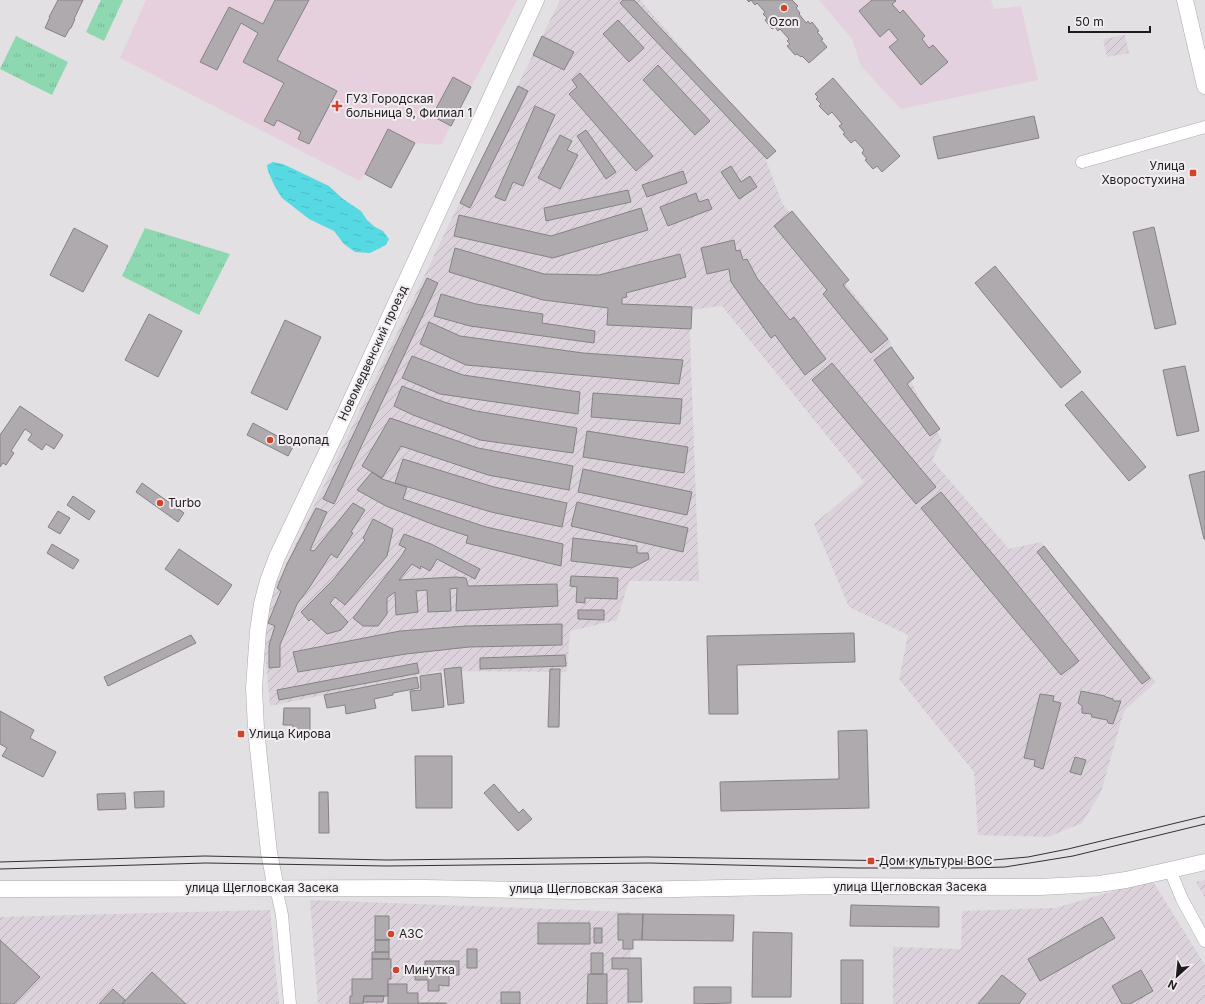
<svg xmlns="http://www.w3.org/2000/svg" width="1205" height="1004" font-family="Inter,sans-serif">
<defs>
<pattern id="industrial-furrows" width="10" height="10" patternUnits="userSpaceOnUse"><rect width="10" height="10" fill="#dbd2db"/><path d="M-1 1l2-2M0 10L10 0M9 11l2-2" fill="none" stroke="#bcb4bb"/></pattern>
<pattern id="grass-tufts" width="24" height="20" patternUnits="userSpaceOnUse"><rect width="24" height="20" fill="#8dd7b1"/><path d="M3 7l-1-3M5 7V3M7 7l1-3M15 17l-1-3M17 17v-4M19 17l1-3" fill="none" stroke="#79b898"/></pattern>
<pattern id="water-ripples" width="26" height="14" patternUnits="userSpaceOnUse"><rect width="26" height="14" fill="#57d9e3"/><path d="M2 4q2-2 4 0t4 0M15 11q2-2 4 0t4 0" fill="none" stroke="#4bbac2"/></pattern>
</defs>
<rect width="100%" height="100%" fill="#e3e0e3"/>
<path fill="url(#industrial-furrows)" d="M560,0h80l116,133 26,70 105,133 55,105 -10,19 77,89 32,-7 115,140 -32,29 -23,81 -19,31 -34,14 -70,-2 -4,-63 -75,-93 9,-44 -59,-28 -35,-83 50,-42 -142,-176 -33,4 10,271h-70l-12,39 -47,11 -3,41 -128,-1 -169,35 -6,-61 5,-34 7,-26 177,-369z
M1125,35l4,18 -22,4 -4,-18z
M1152,880l53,85v39h-312v-57l68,2 1,-38 93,-3z
M1205,880v18l-9,-16z
M310,900l321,12v92h-313z
M270,910l9,94h-279v-87z"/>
<path fill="#e4d1e0" d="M819,0h172l3,9 27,-3 17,74 -137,29 -40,-43 -9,-27z"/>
<path fill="#e6d0de" d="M146,0h371l-69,131 -7,14 -26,-2 -24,45 -26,-14 -5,7 -240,-123z"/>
<path fill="url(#grass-tufts)" d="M101,0h22l-19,41 -18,-9z
M16,36l52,26 -16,33 -52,-26z
M145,228l85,26 -31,61 -77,-39z"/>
<path fill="url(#water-ripples)" d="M273,162l10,2 46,22 14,13 18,12 6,9 8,7 8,4 6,8 -3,6 -16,8 -15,-1 -11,-8 -10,-13 -25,-12 -27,-21 -7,-11 -7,-16 -1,-6z"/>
<path fill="#aeaaad" stroke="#858285" d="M58,0h25l-9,19h1l-4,9h-1l-5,9 -20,-9 5,-11h-1z
M275,0h34l-32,60 60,31 -28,53 -11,-5 3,-7 -24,-12 -3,6 -10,-5 20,-38 -41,-21 15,-29 -17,-10 -24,47 -17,-8 29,-55 34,17z
M623,0h11l142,151 -9,8 -147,-156z
M747,0h45l6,6 -2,2 4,5 -1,1 7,9 2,-2 2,3 2,-2 7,9 -2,1 6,7 -2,1 6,7 -18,16 -7,-7 -1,1 -4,-3 -2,1 -8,-9 3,-2 -3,-3 2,-2 -9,-10 -2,2 -3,-4 -3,2 -7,-9 2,-2 -4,-4 2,-2 -8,-9 -2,2 -4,-5 -2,2z
M872,0h23l1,1 -4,3 8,9 3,-3 22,26 -3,3 7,9 4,-3 15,17 -27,23 -32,-38 9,-7 -9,-11 -9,8 -21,-26z
M618,20l26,28 -15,14 -26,-28z
M542,36l32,16 -10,18 -31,-15z
M658,65l52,56 -15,14 -52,-55z
M580,73l73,83 -17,15 -67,-77 8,-7 -5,-7z
M453,77l18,10 -20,39 -19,-10z
M833,78l67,78 -18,16 -5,-6 -4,3 -8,-9 2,-1 -5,-6 2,-3 -9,-10 -4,3 -8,-9 2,-1 -6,-7 3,-2 -10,-12 -4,3 -9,-9 2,-2 -5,-5 2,-2 -3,-3z
M518,86l10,5 -58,117 -10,-5z
M535,106l20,9 -32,71 -10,-4 -8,19 -10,-4z
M1034,116l5,22 -101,21 -5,-22z
M388,129l27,14 -24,45 -26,-14z
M586,130l30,42 -10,7 -29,-43z
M560,135l12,6 -5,9 11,5 -18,34 -22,-11z
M731,166l10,16 9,-6 7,11 -18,12 -18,-27z
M683,171l4,12 -40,14 -5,-12z
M628,190l3,12 -85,19 -2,-13z
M696,193l3,9 9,-3 4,10 -44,17 -8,-19z
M641,208l7,22 -95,28 -99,-22 5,-21 92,21z
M792,211l57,69 -6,5 45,54 -17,14 -48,-59 4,-4 -53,-64z
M1154,227l22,97 -21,5 -22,-97z
M74,228l34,18 -25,46 -33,-17z
M734,240l2,11 4,-1 3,10 4,-1 10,19 33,42 4,-3 32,42 -21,16 -30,-40 -4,3 -40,-56 -2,-13 -22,5 -6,-26z
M455,248l89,26 55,1 81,-21 6,23 -60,16 1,4 -5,1v6l70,3 -1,22 -84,-4 1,-17 -65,-8 -94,-28z
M995,266l86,106 -20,16 -86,-105z
M427,278l11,5 -104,221 -11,-5z
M441,294l35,10 67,10 -1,9 53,8 -1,12 -124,-17 -36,-10z
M149,314l33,17 -24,46 -33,-17z
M285,320l36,17 -34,73 -36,-17z
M429,322l31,14 123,17 100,7 -4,24 -213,-19 -46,-21z
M891,347l23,31 -7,6 33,45 -10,7 -56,-76z
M412,356l51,19 117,17 -2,22 -138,-20 -38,-16z
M832,363l104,124 -20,17 -104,-124z
M1185,366l14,65 -22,5 -14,-66z
M402,386l42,16 32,9 101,17 -4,25 -93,-13 -67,-25 -19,-9z
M1082,391l64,76 -17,14 -64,-76z
M593,393l89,6 -2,25 -89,-7z
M20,406l43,29 -9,14 -8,-5 -4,6 -14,-10 4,-6 -7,-5 -14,22 3,2 -8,12 -3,-2 -3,4v-32z
M390,418l88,30 95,18 -4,24 -81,-15 -87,-29 -19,32 -20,-12z
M253,423l41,22 -6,11 -41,-21z
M587,431l101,16 -4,26 -101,-16z
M403,459l91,28 73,16 -5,24 -71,-15 -96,-29z
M583,469l109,23 -5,23 -109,-23z
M1205,471v68h-1l-15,-64z
M372,472l10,7 25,8 -4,12 83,28 77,17 -2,22 -95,-23 2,-7 -31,-10 -51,-20 -29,-16z
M142,483l42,30 -6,9 -42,-30z
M941,492l65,78 73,91 -18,14 -140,-167z
M73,496l22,15 -6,9 -22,-15z
M577,502l111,26 -5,24 -112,-26z
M353,503l12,7 -14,22 2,1 -16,25 -6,-4 -22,34 -12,16 -17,41v22l-11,1v-23l6,-19 -7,-3 13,-32 -4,-3 10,-24 29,-56 11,4 -17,38 4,1z
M58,511l12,7 -10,16 -12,-7z
M373,519l20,10 -6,27 -42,49 -10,-8 -5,6 18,19 -7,8 -14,4 -16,-15 -2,2 -8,-9 32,-32 32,-40 -2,-2z
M404,534l27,10 49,25 -5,10 -38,-20 -7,12 -9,-5 -1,3 -8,-5 -13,16 57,-3 10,1 2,8 89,-2 1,22 -102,5 1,-23 -7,1 1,22 -23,1 -1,-22 -11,1 2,21 -22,3 -1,-23 -8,6v16l-9,12h-15l-10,-8 49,-63 4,-7 -7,-3z
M573,538l64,8v7h11l1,6 -17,9 -61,-7z
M52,544l27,16 -6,9 -26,-16z
M1044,546l106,132 -8,6 -105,-132z
M179,549l53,36 -14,20 -53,-36z
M571,576l47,2 -1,21 -32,-1v5l-9,-1 1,-15 -7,-1z
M578,610h26v10l-26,-1z
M562,624v21l-93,2 -63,7 -108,18 -5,-20 107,-21 66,-5z
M854,633l1,29 -118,3 1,49h-29l-2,-78z
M191,635l5,8 -88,43 -4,-9z
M565,655l1,11 -86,3v-11z
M417,663l2,10 -140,27 -2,-10z
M461,667l3,36 -16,2 -4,-36z
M550,669h10l-1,58h-11z
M441,673l3,34 -32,4 -2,-20 11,-1 -1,-14z
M417,677l2,11 -26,5v2l-19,4 2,9 -30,6 -1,-9 -18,3 -3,-13z
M1081,691l24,5 1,1 7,2 1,2h7l-8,23 -5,-1 -1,-3 -15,-3 -1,-3 -9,-1v-7l-4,-3z
M1040,694l14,2 -1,5 8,2 -18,66 -9,-3 1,-6 -11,-2z
M284,708h26v28h-17v-11h-10z
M0,711l34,19 -4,8 26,14 -13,25 -41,-21 5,-8 -7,-4z
M867,730l2,78 -148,3 -1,-29 119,-3 -1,-48z
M415,756h37v52h-36z
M1075,757l11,3 -5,15 -11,-3z
M494,784l25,29 4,-4 9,10 -14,12 -34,-38z
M164,791v16l-29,1 -1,-16z
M319,792h9l1,41h-10z
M125,793l1,16 -28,1 -1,-16z
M851,905l88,2v20l-89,-1z
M618,914h25l-1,26h-9v9h-10v-9h-5z
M643,914l91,1 -1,26 -91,-1z
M375,916h14v24h-14z
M1102,917l13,21 -75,43 -12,-22z
M538,923h52v21h-52z
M594,928h8v15h-8z
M753,932l39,1 -1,64h-39z
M0,940l40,37 -26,27h-14z
M375,940h14v12h-14z
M467,949h10v19h-10z
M372,952h17v7h-17z
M591,953h12v21h-12z
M612,958h29l1,44h-14v-33h-16z
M372,959h19v20h-3v17h-24l-1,8h-13v-8h2v-17h20z
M841,960h22v44h-22z
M425,961h34v14h-10v11l-10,-1v6h-11v-11h-13v-5h10z
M1141,970l12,21 -23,13h-8l-10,-18z
M152,972l34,32h-64z
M588,974h19v30h-20z
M1002,975l24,19 -7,10h-41z
M388,984h19v9h11v11h-30z
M694,987h37v16l-37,1z
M113,989l12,11 -3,4h-23z
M501,992h19v12h-19z
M364,996h20l-1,6h-20z
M418,1003h28v1h-28z"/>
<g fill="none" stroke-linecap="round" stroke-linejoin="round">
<g stroke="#ada9ac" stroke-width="13">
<path id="street" d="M1082,162l123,-35
M1170,870l12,29 23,42
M276,888l6,27 8,89"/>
</g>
<g stroke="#ada9ac" stroke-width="17">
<path id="secondary" d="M1185,0l20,86
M276,888l-7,-35 -13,-124 -2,-41 4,-57 4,-27 6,-23 9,-24 60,-126 199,-431
M0,889l425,-1 149,3 255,-5 211,1 59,-3 27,-4 79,-18"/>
</g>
<use href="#street" stroke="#fff" stroke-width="12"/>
<use href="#secondary" stroke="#fff" stroke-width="16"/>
<path stroke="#323032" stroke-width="1" d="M0,862l205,-6 182,4 259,-3 324,5 58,-5 40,-8 137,-33
M0,869l206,-6 181,3 262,-3 209,5h111l36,-1 68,-11 132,-32"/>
</g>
<g fill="#d0442c" stroke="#f1edf1" stroke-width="1.5">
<circle cx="784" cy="8" r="4"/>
<path d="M335 100h4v4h4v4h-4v4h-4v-4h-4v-4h4z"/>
<rect x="1189" y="169" width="8" height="8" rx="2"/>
<circle cx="270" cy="440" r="4"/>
<circle cx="160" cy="503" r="4"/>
<rect x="237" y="730" width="8" height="8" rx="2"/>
<rect x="867" y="857" width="8" height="8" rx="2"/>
<circle cx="391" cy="934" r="4"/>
<circle cx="396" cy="970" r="4"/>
</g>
<g text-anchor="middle" stroke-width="4" stroke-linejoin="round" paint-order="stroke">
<g font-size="12" fill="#1d1b1c" stroke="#f1edf1" text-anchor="start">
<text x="784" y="26" text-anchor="middle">Ozon</text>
<text x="346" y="103">ГУЗ Городская<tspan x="346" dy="14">больница 9, Филиал 1</tspan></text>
<text x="1185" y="170" text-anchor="end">Улица<tspan x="1185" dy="14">Хворостухина</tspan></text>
<text x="278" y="444">Водопад</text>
<text x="168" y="507">Turbo</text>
<text x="249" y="738">Улица Кирова</text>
<text x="879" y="865">Дом культуры ВОС</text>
<text x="399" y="938">АЗС</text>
<text x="404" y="974">Минутка</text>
</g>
<g font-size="12" fill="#1d1b1c" stroke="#f1edf1">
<text transform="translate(373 353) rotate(-65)" y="4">Новомедвенский проезд</text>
<text x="910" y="891">улица Щегловская Засека</text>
<text x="262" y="892">улица Щегловская Засека</text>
<text x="586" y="893">улица Щегловская Засека</text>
</g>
</g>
<g transform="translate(1177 976) rotate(207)" stroke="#f1edf1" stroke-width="3" paint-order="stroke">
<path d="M0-3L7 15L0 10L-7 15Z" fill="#1d1b1c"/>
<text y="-6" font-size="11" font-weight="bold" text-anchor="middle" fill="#1d1b1c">N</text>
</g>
<path d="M1069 26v6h81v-6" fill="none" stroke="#1d1b1c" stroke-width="2"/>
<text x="1075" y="26" font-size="12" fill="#1d1b1c" stroke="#f1edf1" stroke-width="3" paint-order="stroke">50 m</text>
</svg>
